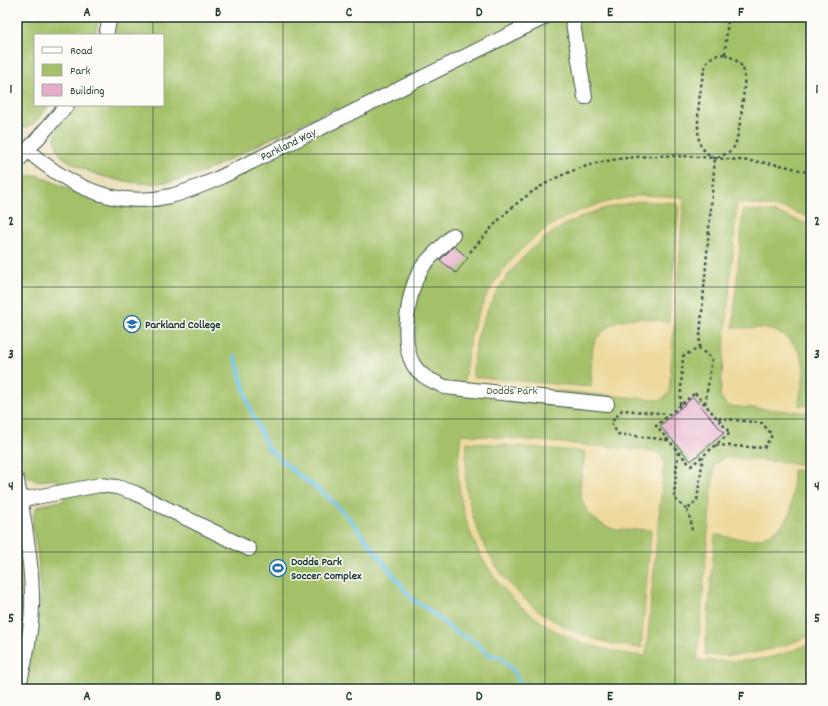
<svg xmlns="http://www.w3.org/2000/svg" width="828" height="706" font-family="Dekko,sans-serif">
<rect width="100%" height="100%" fill="#fdfcf7"/>
<filter id="ink" filterUnits="userSpaceOnUse"><feTurbulence type="fractalNoise" baseFrequency=".025" numOctaves="2"/><feDisplacementMap in="SourceGraphic" scale="8" xChannelSelector="R" yChannelSelector="G"/><feConvolveMatrix kernelMatrix="1 2 1 2 8 2 1 2 1" color-interpolation-filters="sRGB"/></filter>
<filter id="wash" filterUnits="userSpaceOnUse"><feTurbulence type="fractalNoise" baseFrequency=".012" numOctaves="4" result="noise"/><feDisplacementMap in="SourceGraphic" scale="16" xChannelSelector="R" yChannelSelector="G"/><feGaussianBlur stdDeviation="0.9" result="paint"/><feColorMatrix in="noise" values="0 0 0 0 0 0 0 0 0 0 0 0 0 0 0 0 0 1.4 0 .05"/><feComposite in="paint" operator="in"/></filter>
<g filter="url(#wash)">
<rect width="100%" height="100%" fill="#ebdfbb"/>
<path fill="#a4c169" stroke="#627f4e" d="M17,17h82l-5,18h-59v70h14c-9,11 -16,25 -32,22v-22l7,-14 -7,-3z
M118,17h693v672h-787c7,-30 14,-60 16,-90 1,-13 -1,-27 -2,-40 -1,-18 -11,-38 0,-53l27,-6 -9,-21 -20,2 -11,-6 -8,-46v-243l2,-5 8,-5 10,-1 41,18 58,12 211,-83 -12,-14c-29,13 -58,27 -87,42 -22,11 -45,24 -69,30 -35,9 -87,-1 -116,-23 -3,-2 -4,-6 -6,-10 -6,-16 7,-30 17,-42h89v-70h-49z
M17,537c6,34 5,71 0,106z"/>
<path fill="#eeda9e" stroke="#868c69" fill-rule="evenodd" d="M643,195l41,2 -15,196 -8,7 -197,-17c2,-17 4,-34 8,-51 13,-49 54,-98 100,-118 23,-10 46,-15 71,-19zM643,201l33,2 3,2 -10,117c-22,-2 -43,-10 -62,6 -5,4 -11,10 -13,16 -4,10 -2,31 -3,43l-118,-10c-2,-67 48,-135 108,-160 20,-9 41,-13 62,-16z
M737,202l50,7 24,9v7l-37,-13 -31,-2 -10,117c12,2 23,0 34,2 18,3 36,20 37,40 0,12 -5,24 -5,36l12,1v7l-82,-7 -9,-9z
M461,434l194,17 9,10 -18,195c-95,-7 -169,-65 -186,-162 -4,-20 -1,-40 1,-60zM467,442l118,10c-1,12 -5,24 -5,37 0,20 20,40 40,41 11,1 19,-2 31,0l-10,118c-88,-8 -156,-64 -173,-152 -4,-18 -2,-36 -1,-54z
M724,457l87,8v6l-18,-1c-1,13 0,25 -2,38 -2,16 -23,31 -38,31 -13,1 -25,-3 -38,-4l-10,120c37,3 72,-5 106,-20v8c-40,19 -71,20 -114,17l17,-195z"/>
<g fill="none" stroke-linecap="round" stroke-linejoin="round">
<path stroke="#6ec2ea" stroke-width="4" d="M235,356l15,53 18,39 28,25 32,24 20,20 64,82 17,11 27,23 18,8 14,13 14,4 12,14 9,17"/>
</g>
<g id="blocks">
<path fill="#e5abca" d="M454,246l14,12 -12,15 -16,-13z
M693,397l31,36 -33,28 -31,-35z"/>
</g>
</g>
<g filter="url(#ink)">
<use href="#blocks" fill-opacity="0" stroke="#3e5548" stroke-width="1"/>
<g fill="none" stroke-linecap="round" stroke-linejoin="round">
<g stroke="#3e5548" stroke-width="16">
<path id="minor" d="M572,17l13,80
M106,35l4,-18
M27,150c40,35 88,60 143,46 17,-4 33,-11 49,-18l326,-161
M17,162l50,-57
M453,235c-10,11 -24,22 -32,34 -13,22 -21,72 -8,95 7,13 20,17 32,23l162,17
M17,480c7,42 16,85 15,128 -1,27 -7,54 -14,81
M20,500l80,-15 17,2 18,6 114,56"/>
</g>
<path stroke="#3e5548" stroke-width="2.5" stroke-dasharray="3 3" stroke-linecap="butt" d="M725,54c8,4 18,9 19,19 2,9 -5,67 -10,74 -5,6 -12,9 -19,11 -6,-3 -12,-7 -15,-14 -5,-14 0,-72 8,-83 5,-6 10,-6 17,-7z
M725,54l3,-37
M470,252c13,-14 25,-29 39,-42 62,-55 128,-58 206,-52 32,3 66,4 96,16
M699,348l16,-190
M695,393l35,40 -39,33 -35,-40z
M680,405l3,-49 16,-8 13,11 -7,46
M668,440l-50,-6 -7,-11 11,-13 47,4
M716,445l48,3 8,-13 -10,-12 -45,-5
M678,452l-4,46 13,12 10,-10 6,-43
M687,510l4,11 1,12"/>
<use href="#minor" stroke="#fff" stroke-width="14"/>
</g>
</g>
<path fill="none" stroke="#1f3d34" stroke-width="1" stroke-opacity="0.55" d="M153,17v18M283,17v672M414,17v672M545,17v672M675,17v672M153,105v584M17,154h794M17,287h794M17,419h794M17,552h794"/>
<defs>
<g id="university-ring" transform="scale(0.9)"><circle r="9.5" fill="#fdfcf7" stroke="#1f6fb2" stroke-width="1.5"/><path d="M0-5L7-2L0 1L-7-2ZM-4 1L0 2.5L4 1V4Q0 6-4 4Z" fill="#1f6fb2"/></g>
<g id="stadium-ring" transform="scale(0.9)"><circle r="9.5" fill="#fdfcf7" stroke="#1f6fb2" stroke-width="1.5"/><path d="M0-5a6.5 5 0 1 0 0 10a6.5 5 0 1 0 0-10ZM-3.5-1.8h7v3.6h-7Z" fill="#1f6fb2"/></g>
</defs>
<g fill-rule="evenodd">
<use href="#university-ring" x="132" y="324"/>
<use href="#stadium-ring" x="278" y="568"/>
</g>
<g text-anchor="middle" stroke-width="3" stroke-linejoin="round" paint-order="stroke">
<g font-size="12" fill="#1f3d34" stroke="#fdfcf7">
<text transform="translate(288 144) rotate(-26)" y="4">Parkland Way</text>
</g>
<g font-size="12" font-weight="bold" fill="#1f3d34" stroke="#fdfcf7" text-anchor="start">
<text x="145" y="328">Parkland College</text>
<text x="291" y="565">Dodds Park<tspan x="291" dy="14">Soccer Complex</tspan></text>
</g>
<g font-size="12" fill="#405e41" stroke="#fdfcf7">
<text x="512" y="394">Dodds Park</text>
</g>
</g>
<rect width="828" height="706" fill="none" stroke="#fdfcf7" stroke-width="44"/>
<rect x="34" y="34" width="130" height="72" fill="#fdfcf7" stroke="#a4b0a9"/>
<rect x="42" y="47" width="20" height="6" fill="#ffffff" stroke="#a4b0a9"/>
<text x="70" y="54" font-size="12" fill="#1f3d34">Road</text>
<rect x="42" y="64" width="20" height="12" fill="#a4c169" stroke="#a4b0a9"/>
<text x="70" y="74" font-size="12" fill="#1f3d34">Park</text>
<rect x="42" y="84" width="20" height="12" fill="#e5abca" stroke="#a4b0a9"/>
<text x="70" y="94" font-size="12" fill="#1f3d34">Building</text>
<rect x="22" y="22" width="784" height="662" fill="none" stroke="#1f3d34" stroke-width="1.5"/>
<g font-size="13" text-anchor="middle" font-weight="bold" fill="#1f3d34">
<text x="87" y="16">A</text>
<text x="218" y="16">B</text>
<text x="349" y="16">C</text>
<text x="479" y="16">D</text>
<text x="610" y="16">E</text>
<text x="741" y="16">F</text>
<text x="11" y="93">1</text>
<text x="817" y="93">1</text>
<text x="11" y="225">2</text>
<text x="817" y="225">2</text>
<text x="11" y="358">3</text>
<text x="817" y="358">3</text>
<text x="11" y="490">4</text>
<text x="817" y="490">4</text>
<text x="11" y="622">5</text>
<text x="817" y="622">5</text>
<text x="87" y="700">A</text>
<text x="218" y="700">B</text>
<text x="349" y="700">C</text>
<text x="479" y="700">D</text>
<text x="610" y="700">E</text>
<text x="741" y="700">F</text>
</g>
</svg>
